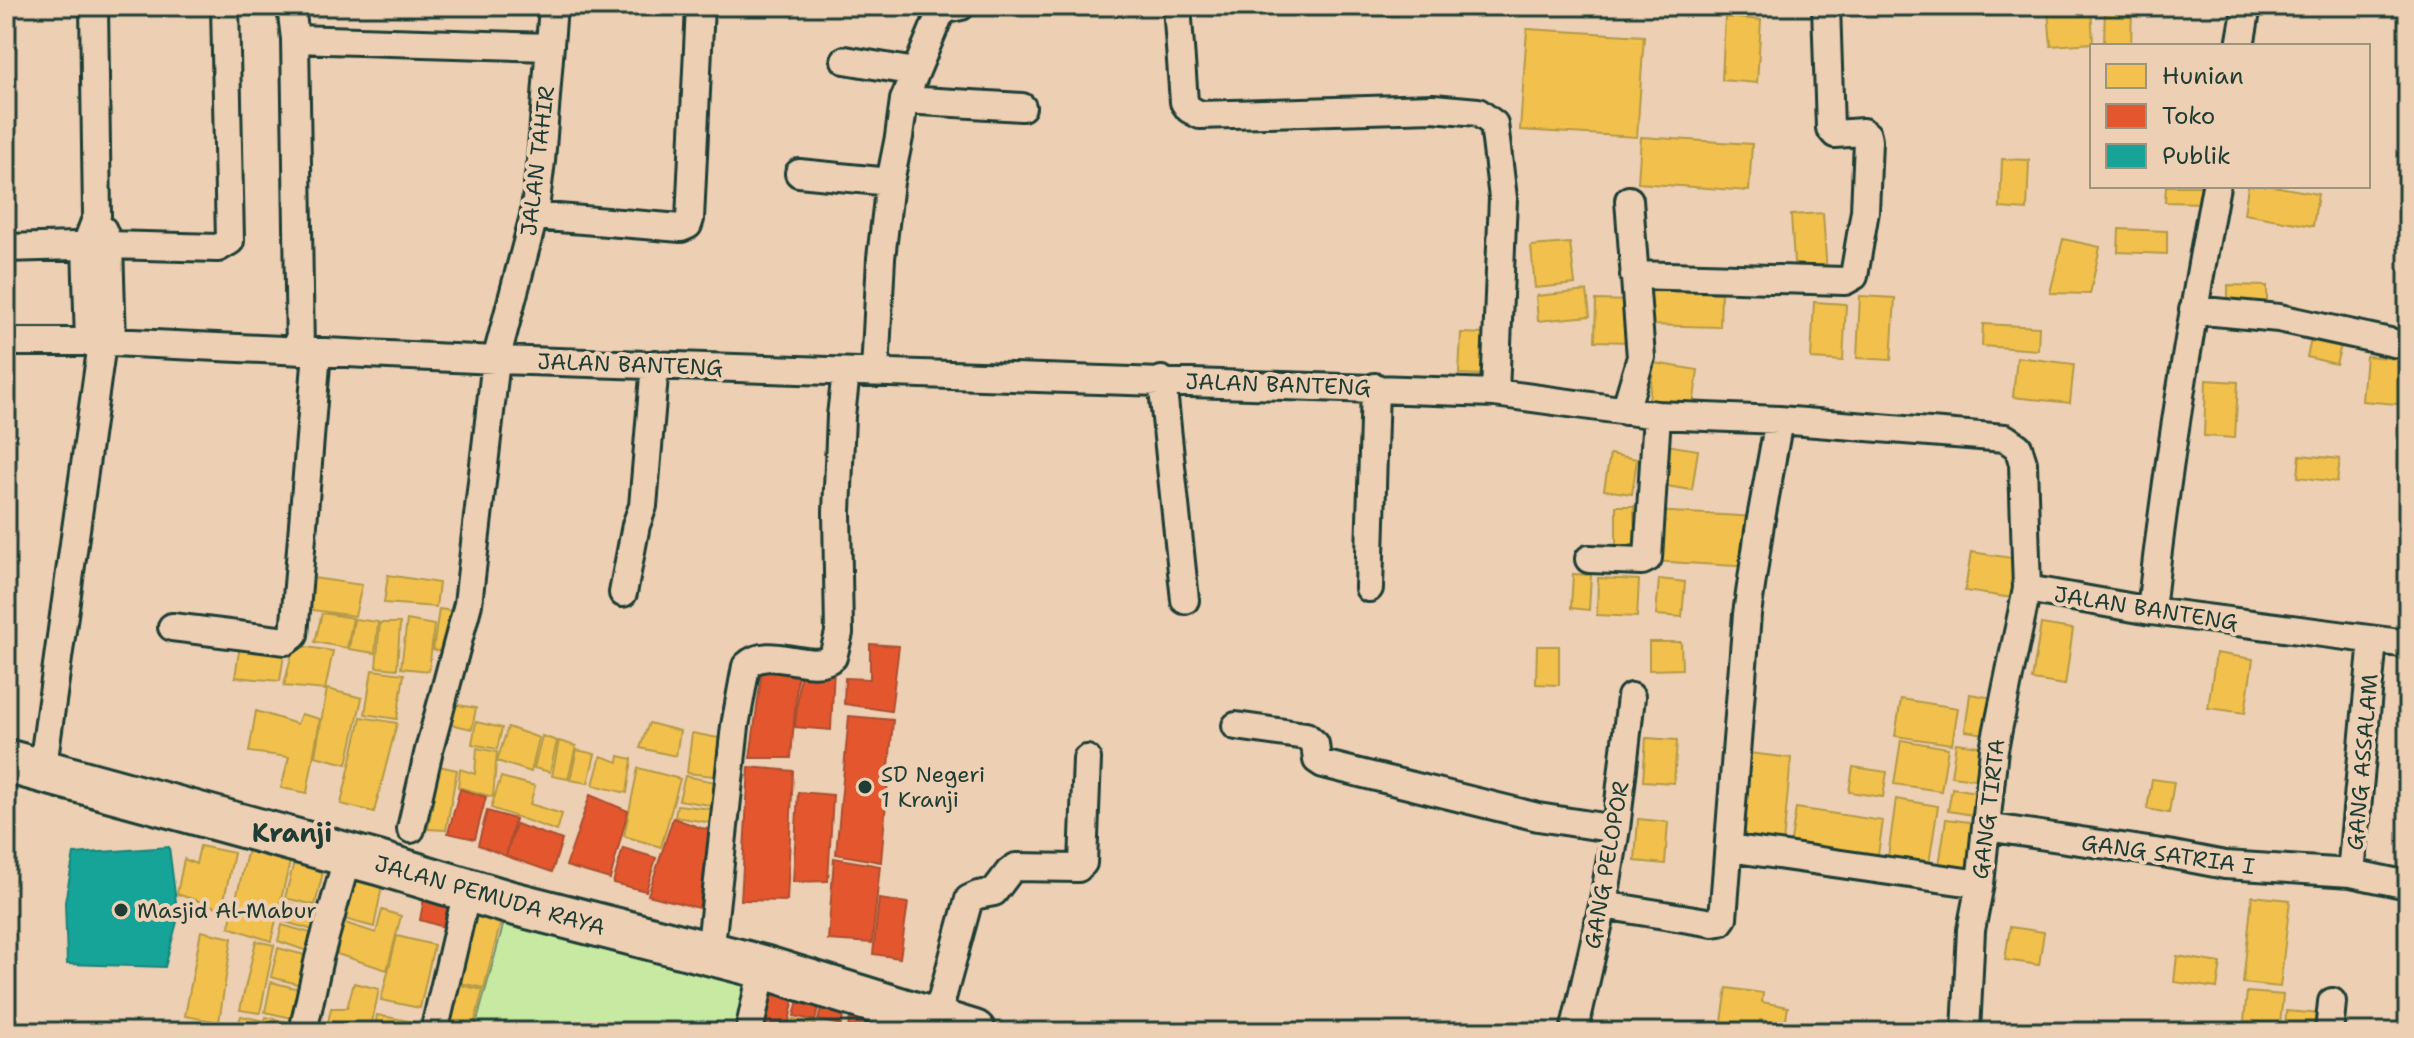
<svg xmlns="http://www.w3.org/2000/svg" width="2414" height="1038" font-family="'Shantell Sans',sans-serif">
<rect width="100%" height="100%" fill="#edcfb3"/>
<filter id="ink" filterUnits="userSpaceOnUse"><feTurbulence type="fractalNoise" baseFrequency=".0125" numOctaves="2"/><feDisplacementMap in="SourceGraphic" scale="16" xChannelSelector="R" yChannelSelector="G"/><feConvolveMatrix kernelMatrix="1 2 1 2 8 2 1 2 1" color-interpolation-filters="sRGB"/></filter>
<g filter="url(#ink)">
<path fill="#c7e9a2" stroke="#73936b" stroke-width="2" d="M507,911l246,63 -12,58h-267z"/>
<path fill="#f2c14e" stroke="#b39946" stroke-width="2" d="M1375,6h24l-1,10 -23,-1z
M2091,7l2,36 -42,3 -3,-36z
M2105,7l27,1 -1,38h-27z
M1725,17l36,3 -4,63 -35,-3z
M1527,29l117,7 -7,101 -117,-7z
M1641,137l111,7 -3,47 -111,-8z
M2002,159l27,1 -2,50 -27,-2z
M2166,186h38v17l-39,-1z
M2248,186h25l45,8 -5,32 -69,-12z
M1823,213l4,62 -32,2 -4,-62z
M2119,229l48,2v23l-49,-2z
M2063,239l37,8 -10,47 -40,-1z
M1570,243l5,41 -40,4 -4,-42z
M2228,285l39,1v22l-39,-1z
M1587,291l3,25 -52,5 -2,-25z
M1647,291l74,2 -1,34 -73,-2z
M1860,296l35,2 -4,62 -34,-2z
M1596,300l35,1 -1,41 -35,-1z
M1814,302l32,2 -3,57 -32,-2z
M1983,324l56,3 -1,23 -56,-4z
M2313,331l30,7 -7,26 -29,-7z
M1461,333l25,1 -2,41 -25,-1z
M2366,356l42,4v45l-46,-4z
M2017,357l57,7 -4,39 -57,-6z
M1654,363l44,7 -6,43 -44,-7z
M2206,380l32,2 -3,56 -31,-2z
M1666,445l32,5 -6,40 -32,-5z
M1610,454l27,5 -5,35 -28,-4z
M2300,455l40,4 -3,23 -39,-5z
M1616,506h18l1,45h-19z
M1654,511l102,6 -3,50 -102,-6z
M1971,552l48,7 -6,39 -48,-7z
M1573,574l18,1 -2,35 -18,-2z
M388,575l51,8 -3,24 -52,-4z
M313,578l49,7 -7,31 -50,-7z
M1598,578l41,2 -2,37 -40,-2z
M1659,579l26,3 -3,35 -26,-2z
M439,609l22,3 -10,41 -18,-3z
M322,613l31,5 -6,30 -32,-6z
M354,619l24,3 -3,31 -26,-4z
M407,620l27,5 -5,46 -28,-3z
M380,623h20l-3,46 -21,-2z
M2041,624l32,5 -8,56 -33,-5z
M241,639l44,8 -5,34 -45,-4z
M1649,642h32l1,27 -33,1z
M294,645l39,6 -8,39 -41,-4z
M1537,646h22v39l-23,-1z
M2216,653l37,6 -8,54 -37,-5z
M372,670l32,4 -7,45 -32,-5z
M327,689l35,9 -15,66 -32,-8z
M1970,694l29,5 -6,36 -28,-4z
M1901,699l57,9 -6,36 -57,-8z
M453,704l23,4 -4,21 -22,-5z
M256,711l41,13 4,-10 19,5 -13,74 -26,-5 8,-31 -40,-5z
M361,717l36,6 -23,89 -33,-8z
M476,722l26,6 -5,21 -25,-5z
M649,723l31,8 -4,25 -36,-8z
M508,727l31,11 -8,34 -34,-11z
M692,733l37,7 -6,37 -36,-4z
M542,736l15,5 -7,31 -16,-4z
M1646,738l31,2 -3,43 -31,-2z
M1901,740l47,8 -7,43 -47,-7z
M559,741l17,5 -8,33 -16,-3z
M1956,743l31,4 -5,33 -31,-4z
M477,748l20,4 -4,45 -35,-10 2,-18 15,5z
M577,750l18,4 -7,29 -18,-3z
M1749,753l42,5 -8,86 -43,-4z
M601,756l17,6 1,-6 13,3 -5,34 -34,-8z
M439,766l18,4 -11,60 -18,-1z
M1853,767l34,5 -4,25 -34,-5z
M638,768l42,11 -19,68 -37,-11z
M685,776l40,8 -4,23 -42,-7z
M501,777l34,9 -5,18 32,10 -5,17 -66,-23z
M2152,779l22,3 -5,31 -22,-4z
M1952,788l31,5 -3,23 -32,-5z
M1896,799l42,7 -10,64 -41,-6z
M677,805l43,5 -1,14 -44,-7z
M1796,808l87,13 -7,47 -87,-14z
M1638,819l30,3 -3,42 -30,-3z
M1946,819l32,4 -9,55 -31,-5z
M252,833l42,12 -23,96 -42,-14z
M200,846l34,7 -12,56 -45,-15 7,-35 12,5z
M298,846l30,6 -13,53 -30,-7z
M350,877l32,9 -8,41 -33,-9z
M474,896l31,9 -21,83 -28,-6z
M2252,896l38,4 -10,87 -37,-4z
M287,903l38,10 -5,19 -38,-11z
M382,910l19,6 -14,54 -50,-16 5,-32 34,11z
M282,925l39,11 -5,18 -38,-13z
M2010,927l34,5 -5,33 -34,-5z
M201,931l31,7 -13,84 -34,-6z
M397,936l37,9 -14,63 -39,-8z
M256,941l18,4 -14,68 -20,-3z
M278,948l38,10 -7,29 -38,-10z
M2177,956l44,7 -4,25 -43,-6z
M271,982l36,9 -6,29 -36,-8z
M354,983l25,6 -9,43h-44l5,-24h16z
M455,984l28,6 -10,38 -29,-7z
M1727,988l36,5 -1,9 26,5 -3,17 -25,-4 -2,12 -37,-4z
M2247,992l36,3 -3,29 -36,-3z
M2286,1011l36,3 -2,18h-35z
M377,1015l53,10 -2,7h-54z
M241,1016l24,5 1,-4 34,8 -1,7h-63z
M793,1019l22,5 -2,8h-23z"/>
<path fill="#e4572e" stroke="#a94f30" stroke-width="2" d="M870,644l29,2 -8,65 -47,-7 1,-26 25,1z
M763,664l35,5 -7,89h-41z
M801,667l33,1 -3,62 -36,-3z
M849,716l44,4 -12,142 -45,-8z
M749,767l44,4 -6,130 -46,-1z
M460,789l26,8 -11,42 -27,-6z
M798,792l35,3 -5,86 -35,1z
M590,795l38,16 -18,68 -44,-13z
M487,811l28,8 -9,37 -28,-11z
M673,818l28,10 16,2 -2,35h-9l-7,43 -51,-13z
M516,824l46,16 -10,32 -46,-16z
M623,848l33,10 -10,33 -33,-8z
M834,858l46,8 -8,77 -44,-3z
M427,882l37,10 -10,38 -34,-10z
M879,899l29,4 -8,55 -27,-4z
M771,975l26,8 -10,49h-29z
M801,988l21,6 -7,27 -21,-5z
M826,992l22,7 -7,26 -23,-5z
M854,1000l26,9 -5,23h-28z"/>
<path fill="#17a398" stroke="#19847a" stroke-width="2" d="M169,847l9,71 -13,49 -98,-3 -2,-62 9,-48z"/>
<g fill="none" stroke-linecap="round" stroke-linejoin="round">
<g stroke="#1f3d34" stroke-width="32">
<path id="street" d="M291,6l4,33 5,312
M1177,6l7,96 5,7 11,6 233,-7 45,4 16,12 9,74 -8,195
M295,39l254,8
M2240,46l7,-40
M845,60l70,12
M904,100l118,7
M799,173l91,9
M534,216l147,12 7,-3 2,-6 10,-213
M103,230l6,15 3,97
M6,248l103,-3 109,3 12,-7 -5,-235
M1634,275l211,6 9,-5 11,-65 3,-70 -1,-6 -4,-3 -28,2 -5,-6 -4,-122
M2193,310l86,8 129,28
M6,342h106l384,18 999,33 162,22 122,5 226,18 13,9 5,16 4,126 124,22 257,33
M89,342l-3,-97 11,-29 -3,-210
M875,372l6,-114 9,-76 9,-45 5,-37 35,-84 7,-7 15,-3
M1162,380l23,220
M1625,411l16,-54 -12,-157
M1589,559l53,2 6,-3 9,-143
M1369,588l6,-201
M623,593l13,-68 7,-19 12,-142
M2151,611c15,-142 39,-284 65,-425
M172,627l114,14 8,-6 23,-283
M2373,640l-22,233 57,12
M1236,726l70,10 9,8 2,16 6,4 215,53 78,12
M42,773l60,-430
M1986,827l182,27 57,11 126,8
M411,829l18,-79 39,-146 28,-244 38,-144 7,-55 12,-155
M1729,848l251,36
M1603,905l110,18 7,-1 3,-4 24,-304 13,-90 19,-104
M710,954l25,-228 11,-60c24,-23 64,9 87,-9l6,-24 -2,-121 4,-96 5,-44
M936,1020l33,-121 9,-4 16,-3 15,-20 7,-5 62,1 5,-5 4,-104
M303,1032l16,-74 29,-103
M434,1032l33,-141
M749,1032l14,-65
M1574,1032l29,-127 13,-76 15,-132
M1966,1032l5,-102 9,-46 14,-135 33,-160
M2329,1032l3,-30"/>
</g>
<g stroke="#1f3d34" stroke-width="48">
<path id="primary" d="M6,761l372,102 130,39 255,65 211,65"/>
</g>
<use href="#street" stroke="#edcfb3" stroke-width="26"/>
<use href="#primary" stroke="#edcfb3" stroke-width="42"/>
</g>
</g>
<g fill="#1f3d34" stroke="#edcfb3" stroke-width="3">
<circle cx="865" cy="787" r="8"/>
<circle cx="121" cy="910" r="8"/>
</g>
<g text-anchor="middle" stroke-width="8" stroke-linejoin="round" paint-order="stroke">
<g font-size="22" fill="#1f3d34" stroke="#edcfb3">
<text transform="translate(537 161) rotate(-83)" y="8">JALAN TAHIR</text>
<text transform="translate(630 364) rotate(2)" y="8">JALAN BANTENG</text>
<text transform="translate(1278 384) rotate(2)" y="8">JALAN BANTENG</text>
<text transform="translate(2146 608) rotate(9)" y="8">JALAN BANTENG</text>
<text transform="translate(2362 762) rotate(-85)" y="8">GANG ASSALAM</text>
<text transform="translate(1988 809) rotate(-83)" y="8">GANG TIRTA</text>
<text transform="translate(2168 854) rotate(8)" y="8">GANG SATRIA I</text>
<text transform="translate(1606 865) rotate(-80)" y="8">GANG PELOPOR</text>
<text transform="translate(490 895) rotate(16)" y="8">JALAN PEMUDA RAYA</text>
</g>
<g font-size="22" fill="#1f3d34" stroke="#edcfb3" text-anchor="start">
<text x="881" y="782">SD Negeri<tspan x="881" dy="25">1 Kranji</tspan></text>
<text x="137" y="918">Masjid Al-Mabur</text>
</g>
<g font-size="26" font-weight="bold" fill="#1f3d34" stroke="#edcfb3">
<text x="292" y="842">Kranji</text>
</g>
</g>
<rect width="2414" height="1038" fill="none" stroke="#edcfb3" stroke-width="32"/>
<rect x="16" y="16" width="2382" height="1006" fill="none" stroke="#1f3d34" stroke-width="3" filter="url(#ink)"/>
<rect x="2090" y="44" width="280" height="144" fill="#edcfb3" stroke="#9b9580" stroke-width="2"/>
<rect x="2106" y="64" width="40" height="24" fill="#f2c14e" stroke="#9b9580" stroke-width="2"/>
<text x="2162" y="84" font-size="24" fill="#1f3d34">Hunian</text>
<rect x="2106" y="104" width="40" height="24" fill="#e4572e" stroke="#9b9580" stroke-width="2"/>
<text x="2162" y="124" font-size="24" fill="#1f3d34">Toko</text>
<rect x="2106" y="144" width="40" height="24" fill="#17a398" stroke="#9b9580" stroke-width="2"/>
<text x="2162" y="164" font-size="24" fill="#1f3d34">Publik</text>
</svg>
